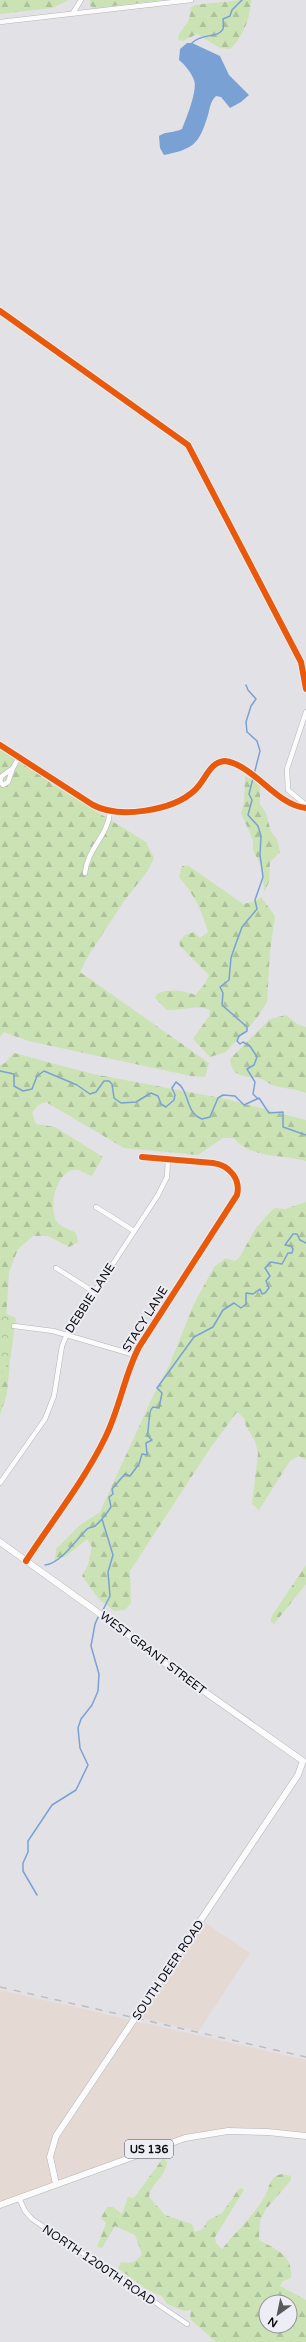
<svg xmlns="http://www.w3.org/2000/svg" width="306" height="2342" font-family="'Varela Round',sans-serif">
<defs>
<pattern id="forest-firs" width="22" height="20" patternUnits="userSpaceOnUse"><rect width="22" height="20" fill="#cbe2b4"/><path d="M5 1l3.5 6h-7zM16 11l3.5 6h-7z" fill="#adc19a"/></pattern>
<pattern id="park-crowns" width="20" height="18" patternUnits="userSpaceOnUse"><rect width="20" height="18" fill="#cbe2b4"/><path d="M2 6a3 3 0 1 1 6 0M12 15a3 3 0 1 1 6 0" fill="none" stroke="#adc19a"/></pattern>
</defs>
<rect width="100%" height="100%" fill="#e2e2e6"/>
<path fill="#e5d9d4" d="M201,1920l49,33 -51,78 -63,-14z
M0,1990l306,70v76l-38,-4 -69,3 -199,70z"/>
<path fill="url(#forest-firs)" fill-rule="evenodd" d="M0,0h69l-17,8 -52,6z
M90,0h73l-68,8 -5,-2z
M240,0h11c0,17 -9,39 -21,49l-10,-1 -23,-14 -14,7 -5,-2 1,-5 10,-14 2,-13 4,-2z
M0,746l52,38 94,58 8,16 -7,14 -23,29 -37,57 -7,14 129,91 -4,14 -14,-1 -163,-35 -24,-9 -4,5z
M245,776l15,8v20l6,9 5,19 6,7 3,13 -10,10 -1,20 -5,10 -2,-24 -9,-18v-10l-12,-27 3,-9z
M182,866h7l54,38 12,-3 6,-4 14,19 -5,36 -3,50 -10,16 -31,34 -16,5 -17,-18 16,-23 1,-6c-15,-6 -28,1 -43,0l-12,-12 3,-5c13,-4 25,-3 37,2l9,-10 5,-10 -29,-29 -1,-4 6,-7 9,-3 6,6 8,-6c-6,-21 -14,-38 -29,-55z
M286,1015l11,9 9,3v66c-11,-5 -23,-4 -34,-8 -4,-2 -7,-5 -11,-6 -13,-4 -29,1 -31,-20l40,-40z
M14,1053l79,21 133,25 80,21v41c-23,-7 -56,-2 -72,-23h-11l-25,17 -74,-7 -78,-46 -8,3 -6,8 4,11 19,3 48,30 -11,19c-5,-1 -10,-6 -15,-6 -19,-3 -30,37 -20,52 4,5 14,8 19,11l2,9 -9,5 -21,-11h-15l-15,13 -9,23 -3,49 6,17 -5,56 -7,21v-350l5,-2z
M306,1202v258l-7,-4 -9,5 -31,49 -7,-6 6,-51 -3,-12 -9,-15 -2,-8 -7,-6 -28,38 -79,121 1,32 -6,7 -11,1 -16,-13 -16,-22 6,-11 4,-18 -5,-8 -21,17 -11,4 1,-11 24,-24 20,-13 52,-114 17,-32 24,-60 21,-39 12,-9 9,3 4,-3 17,-30 14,-16 5,-4 10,1z
M306,1565v19l-32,40 -4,-3 3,-7z
M163,2158l4,4c-1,15 -16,21 -18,35l16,18 27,9 3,8 8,-3 4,-8 15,-8 16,-23 3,-2 3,2 -29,47 1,6 6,6c14,-18 32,-33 43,-53 5,-9 4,-20 17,-22l9,2v4l-25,29 -6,12 -1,19c18,10 34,15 32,38l-8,3 -3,5 26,14v42h-90l-26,-23 1,-9 -7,1 -17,-7 -5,-8 -16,-7 -28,-21 3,-6c10,2 15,0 21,-8l-7,-19 -20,-9 -13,22 -5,-1 9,-24 -5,-5 6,-11h6l9,7 6,-17 5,1 4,-4zM266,2302h24v24h-24z"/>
<path fill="url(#park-crowns)" d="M1,1312l15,6 -6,42 -10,16z"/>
<path fill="#7aa1d4" d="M187,43h5l28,13 9,19 20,20 -8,7 -11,6 -9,-11 -5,-1c-6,6 -6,12 -8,19 -9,30 -15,34 -44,40l-4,-7 -1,-12c7,-5 15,-3 23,-7 4,-10 16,-39 12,-49 -3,-8 -9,-15 -15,-20l1,-11z"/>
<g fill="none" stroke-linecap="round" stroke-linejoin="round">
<path stroke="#7aa1d4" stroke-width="1.5" d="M192,43c11,-11 26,-4 31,-14 1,-4 0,-7 0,-10l7,-3 2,-6 10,-10
M246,685l2,5 8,9 -5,7 -5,16 1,10 10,9 3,10 -11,43 3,6 -4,15 10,11 3,10 -1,19 3,22 -8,23 2,9 -15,18 -7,19 -4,12 -2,22 -9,7 3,6 -1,12 25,22v4l-8,5 -2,5 3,3 3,-2 7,4 7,11 -3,8 -7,4 8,13 -2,12 4,4
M0,1071l14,3v12l9,5 9,-2 5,-13 7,-5 33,14 13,9 6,-2 8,-11h5l3,3 2,14 7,5 15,-1 15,-9 7,3 3,8 5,3 8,-7 1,-5 -3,-7 4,-6c14,8 9,31 26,37l8,-2 8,-19 5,-3 12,1 9,9 15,-7 10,15 14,-1v15l23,8
M45,1565c15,-1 31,-25 42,-36 2,-2 5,-1 8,-3 6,-5 12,-13 16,-19l-2,-10 4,-3 -1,-5 13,-15 5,2 9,-12 3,-10 5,1 -1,-12 6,-3 -5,-5c3,-7 0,-23 6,-28l6,1 3,-15 -5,-5 37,-51 19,-10 10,-17 11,-7 7,5 5,-4v-11l7,1 7,-5 2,5 3,-1 4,-5 -3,-7 4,-5 -5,-8 6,-6 11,2 6,-11h4l1,-4 -2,-3 -6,-1 8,-11h4l3,6 6,3
M102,1612l8,-16 -2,-24 5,-17 -11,-36
M37,1895l-14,-24v-8l5,-11v-11l24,-36 24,-15 12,-25 -8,-17 -2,-20 3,-9 11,-14 6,-14 1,-17 -8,-28 4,-22 4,-9"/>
<g stroke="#b4b4b8" stroke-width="5.5">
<path id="minor" d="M73,13l8,-13
M0,22l191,-22
M0,311l188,134 113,217 5,27
M306,712l-19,57 1,21 18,15
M0,745l93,60c26,14 80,6 102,-15 11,-10 14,-28 30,-29 29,4 52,45 81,47
M13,768l-5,14 -5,3 -3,-4 2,-5z
M13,768l6,-11
M85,873c2,-24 23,-37 25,-61
M96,1207l38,24
M56,1268l38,24
M14,1326l39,5 82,24
M0,1483l45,-64 9,-23 8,-50 5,-12 91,-139 9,-18 1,-18
M26,1561c26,-40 58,-80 79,-123 15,-30 19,-62 34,-91l98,-152c4,-16 -8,-30 -24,-32l-71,-6
M19,2198l6,13 7,8 155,105"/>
</g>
<g stroke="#b4b4b8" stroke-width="7">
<path id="major" d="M0,1542l114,82 57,44 132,93 -5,14 -242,361 -6,21 6,27
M0,2205l185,-67 43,-7 40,1 38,4"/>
</g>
<use href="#minor" stroke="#fbfbfb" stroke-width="4.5"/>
<use href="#major" stroke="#fbfbfb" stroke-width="6"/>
<path stroke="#bdbdbd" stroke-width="1.5" stroke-dasharray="7 7" stroke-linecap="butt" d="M0,1987l306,70"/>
<g stroke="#ededf5" stroke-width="8">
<path id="cycleway" d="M0,311l188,134 113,217 5,27
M0,745l93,60c26,14 80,6 102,-15 11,-10 14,-28 30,-29 29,4 52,45 81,47
M26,1561c26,-40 58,-80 79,-123 15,-30 19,-62 34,-91l98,-152c4,-16 -8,-30 -24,-32l-71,-6"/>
</g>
<use href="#cycleway" stroke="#e8590c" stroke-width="6"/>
</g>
<g text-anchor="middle" stroke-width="4" stroke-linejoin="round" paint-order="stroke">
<rect fill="#ededf5" stroke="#505055" stroke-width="1" x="125" y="2140" width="48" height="18" rx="3"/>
<g font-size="11" font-weight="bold" fill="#0d0d10">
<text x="149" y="2153">US 136</text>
</g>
<g font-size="12" fill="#0d0d10" stroke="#ededf5">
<text transform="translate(90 1298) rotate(-57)" y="4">DEBBIE LANE</text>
<text transform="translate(145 1319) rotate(-58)" y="4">STACY LANE</text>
<text transform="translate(153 1653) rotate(37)" y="4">WEST GRANT STREET</text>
<text transform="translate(168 1970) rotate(-56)" y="4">SOUTH DEER ROAD</text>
<text transform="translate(99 2265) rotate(34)" y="4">NORTH 1200TH ROAD</text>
</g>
</g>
<g transform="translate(278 2314) rotate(213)"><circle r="19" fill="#ededf5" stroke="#939399"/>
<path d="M0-3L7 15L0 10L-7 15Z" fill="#58585b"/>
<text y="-6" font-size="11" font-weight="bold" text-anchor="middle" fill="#0d0d10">N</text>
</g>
</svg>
